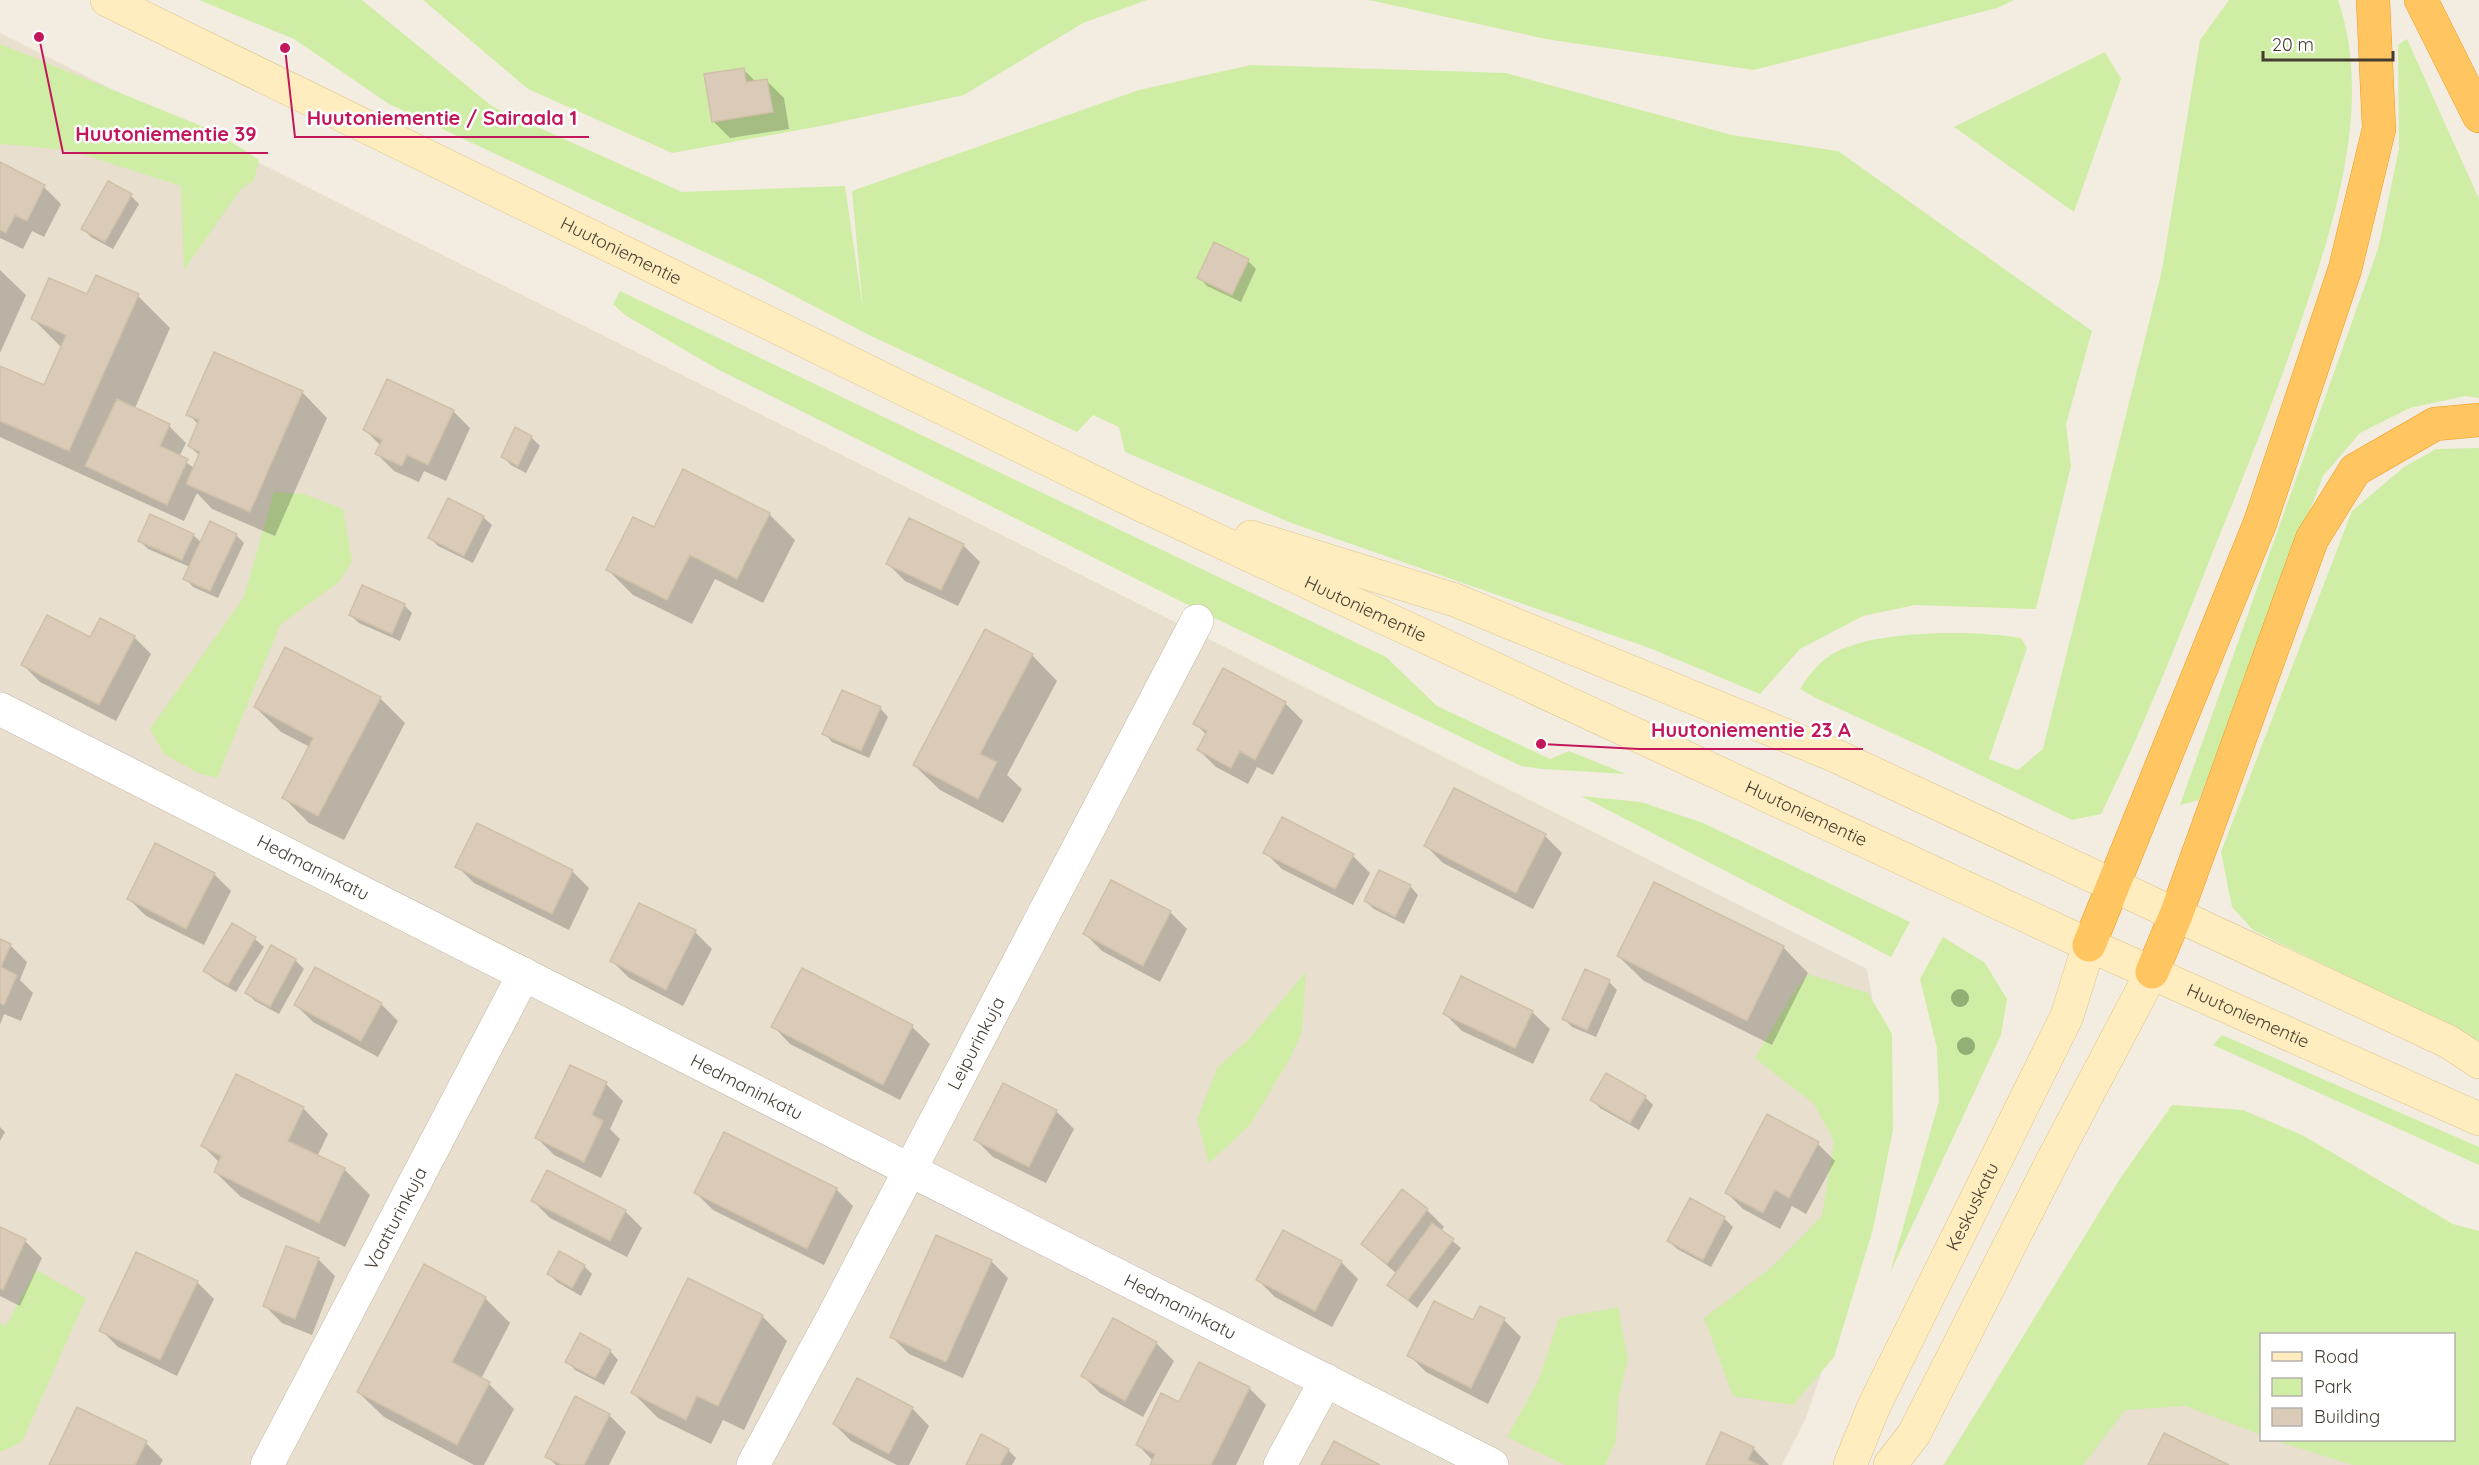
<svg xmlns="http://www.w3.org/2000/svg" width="2479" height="1465" font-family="Quicksand,sans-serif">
<rect width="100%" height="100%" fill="#f3ede1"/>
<path fill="#e8dfcf" d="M0,33l1867,936 25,137 -31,151 -56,163 -23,45h-1782z
M2074,1259l187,116 1,65h96l38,25h-453z"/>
<path fill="#cfeda4" d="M199,0h163l131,107 189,85 163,-6 18,124 -11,-119 287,-101 112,-25 255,8 226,62 106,16 254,180 -26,93 5,42 -35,143 -121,-4 -52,11 -63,33 -40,45 -108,-45 -358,-125 -169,-72 -6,-25 -26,-12 -16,17 -210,-98 -107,-56 -371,-174 -95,-65z
M423,0h724l-64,23 -119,72 -138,30 -154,28 -144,-64z
M1369,0h645l-17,8 -243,62 -208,-31z
M2229,0h109c36,105 -5,227 -39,327 -24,70 -51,139 -79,207 -38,95 -74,189 -119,280l-29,6 -141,-69 -113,-52 -18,-10c7,-12 19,-27 31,-34 40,-26 144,-25 190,-17l6,10 -38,111 29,11 25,-21 119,-479 38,-230z
M2407,39l72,160v199l-14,-2 -55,12 -50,25 -37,43 -124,324 -19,5 198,-556 21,-100 -1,-104z
M0,44l216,88 43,28 -5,20 -14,10 -56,80 -3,-84 -112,-36 -69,-6z
M2105,52l16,27 -47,133 -120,-85z
M620,291l766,366 51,49 113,53 19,-8 57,23 -83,-5 -22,-3 -323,-156 -481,-241 -92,-54 -12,-11z
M2479,448v593l-226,-111 -21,-23 -11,-55 131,-341 52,-44 32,-18z
M274,492l30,2 39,15 9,52 -12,20 -60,44 -63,153 -19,-5 -34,-19 -14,-25 94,-132z
M1581,796l60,6 62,21 207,99 -19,35z
M1943,937l42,26 22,36 -6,36 -111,238 49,-172 -2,-53 -17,-69z
M1306,972l-4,60 -13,28 -39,65 -41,38 -12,-43 20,-52 31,-28z
M1808,974l60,19 24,41 1,96 -20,99 -39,128 -41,48 -60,-9 -29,-78 68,-51 50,-51 12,-75 -20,-37 -59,-46 41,-69z
M2222,1035l257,112v18l-266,-120z
M2172,1105l71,5 61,26 149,88 26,7v234h-126l-80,-25h181v-106h-192l-1,101 -75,-29 -61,4 -42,55h-139l177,-288z
M36,1270l50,28 -64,144 -22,10v-129l6,3z
M1618,1307l10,53 -10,39 -2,42 -11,24h-40l-58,-28 32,-58 20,-61z"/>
<path fill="#0003" d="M744,70l12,12 11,-1 17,17 5,31 -59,9 -17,-17z
M0,164l44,23 17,17 -17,33 -12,-6 -9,18 -23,-11z
M131,196l8,8 -26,45 -22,-12 -8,-8z
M1248,261l8,8 -15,33 -34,-16 -8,-9z
M0,270l26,25 -26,58z
M88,296h50l32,32 -35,80 34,18 17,17 -7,14 15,11 6,-12 -11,-10 10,-21 -11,-11 114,-22 25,26 -52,118 -63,-27 -15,-16 -13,28 -184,-84v-69l44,19 18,-39 -29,-29z
M453,411l17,17 -24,53 -22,-10 -5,11 -25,-11 -17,-17 4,-8 -16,-16z
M516,429l15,8 9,9 -14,27 -15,-8 -9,-9z
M684,471l85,43 26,26 -32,63 -48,-24 -23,45 -59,-29 -25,-25 46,-41z
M483,517l9,8 -19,38 -35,-17 -8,-8z
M193,535l9,8 34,-8 8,8 -26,55 -25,-11 -8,-9 5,-11 -42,-18 -8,-8z
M963,545l17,17 -22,44 -53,-25 -17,-17z
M404,605l8,8 -12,28 -41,-18 -9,-8z
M134,637l17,17 -35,67 -76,-39 -17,-17 67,-26z
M1032,655l25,26 -50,94 15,14 -19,34 -63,-33 -26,-25z
M1224,670l62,34 17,17 -30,54 -16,-8 -9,17 -32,-17 -17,-17 8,-15 -12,-11z
M380,698l25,25 -61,117 -35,-17 -26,-26 27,-50 -29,-15 -26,-25z
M880,708l8,9 -19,41 -37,-16 -8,-9z
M1545,836l17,17 -29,56 -90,-46 -17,-17z
M1265,852l88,4 17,17 -17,32 -71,-36z
M457,866l115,5 17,17 -20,42 -95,-47z
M214,874l17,17 -27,54 -58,-29 -17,-17z
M1410,886l8,9 -14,29 -30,-15 -9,-8z
M1170,912l17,17 -27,53 -58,-31 -17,-17z
M232,925l23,14 9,8 -28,45 -22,-13 -9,-8z
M695,932l17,17 -29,57 -54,-28 -17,-17z
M0,941l10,4 17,17 -7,18 13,13 -12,28 -17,-7 -4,11z
M272,947l24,14 8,8 -25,45 -24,-13 -8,-8z
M1783,947l25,26 -36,72 -128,-64 -26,-25z
M802,970l110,57 18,17 -30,56 -110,-56 -17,-18z
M1609,982l8,8 -21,47 -24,-10 -8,-8z
M381,1004l17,17 -20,36 -65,-35 -17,-17z
M1532,1012l18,17 -17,35 -71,-33 -17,-17z
M570,1067l36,17 17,17 -13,28 10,10 -19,39 -47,-23 -17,-17z
M1003,1085l54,27 17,17 -28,54 -53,-26 -17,-17z
M1645,1097l8,8 -14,25 -39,-22 -8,-8z
M303,1108l25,26 -11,23 28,13 25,25 -25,52 -104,-50 -26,-25 5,-9 -17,-17z
M0,1127l5,5 -5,9z
M1818,1144l17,17 -29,53 -14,-8 -12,23 -37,-20 -17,-17z
M836,1189l17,17 -29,59 -111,-55 -17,-17z
M1402,1191l25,19 17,17 -3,4 20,17 -44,60 -28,-23 8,-11 -35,-30z
M1690,1200l34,18 9,9 -22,40 -34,-18 -8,-8z
M533,1201l92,10 17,17 -15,29 -77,-39z
M0,1229l25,12 17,17 -22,48 -20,-10z
M318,1259l17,17 -23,59 -30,-12 -17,-17z
M991,1261l17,17 -45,100 -54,-24 -17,-17z
M1341,1262l17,17 -26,48 -57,-30 -17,-17z
M584,1266l8,8 -11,22 -24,-14 -8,-8z
M197,1282l17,17 -37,77 -59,-29 -17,-17z
M485,1298l25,25 -29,56 8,5 25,25 -30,56h-10l-90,-48 -26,-25z
M1481,1308l23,12 17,17 -33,67 -62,-32 -17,-17 65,-33z
M762,1316l25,25 -43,89 -21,-10 -12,24 -53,-26 -25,-25z
M1114,1320l43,24 17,17 -31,56 -43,-24 -17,-17z
M610,1351l8,9 -14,25 -29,-15 -8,-9z
M858,1380l54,28 17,18 -20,39h-12l-46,-24 -17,-17z
M1249,1388l17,17 -30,60h-85l2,-4 -15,-16 41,-41z
M609,1415l17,17 -17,33h-53l-9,-9z
M146,1443l17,17 -3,5h-109z
M1753,1448l16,17h-61z
M1008,1450l8,8 -4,7h-44z"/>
<path fill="#d9cbb8" stroke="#d1c0a8" stroke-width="1.5" d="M744,68l2,14 21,-3 6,33 -61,10 -8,-48z
M0,162l45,23 -18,36 -12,-6 -9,18 -6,-3z
M108,181l24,13 -27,48 -24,-13z
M1214,242l35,17 -17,36 -35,-17z
M96,275l43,19 -70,157 -69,-30v-55l44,19 22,-50 -35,-16 18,-41 38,16z
M214,352l89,39 -53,121 -64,-28 14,-32 -12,-6 11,-26 -13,-5z
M387,379l67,31 -26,55 -21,-10 -5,11 -27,-12 7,-14 -19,-10z
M117,399l53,25 -10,22 28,13 -21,46 -82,-39z
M515,427l17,9 -14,30 -17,-9z
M683,469l87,44 -33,66 -47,-24 -23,45 -61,-30 27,-53 21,10z
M448,498l36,18 -20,40 -36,-18z
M150,514l44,20 -12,26 -44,-19z
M909,518l55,26 -23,46 -55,-26z
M210,521l27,13 -27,57 -27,-12z
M362,585l43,19 -13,30 -43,-19z
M47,615l43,22 10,-19 35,18 -36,69 -78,-40z
M985,629l48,25 -53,100 17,8 -19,37 -65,-34z
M285,647l96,50 -63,119 -36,-18 31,-60 -59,-31z
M1223,668l63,34 -31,58 -15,-9 -9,17 -34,-18 10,-19 -14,-7z
M842,690l39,17 -20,44 -39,-17z
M1454,788l92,46 -30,59 -92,-47z
M1282,817l72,37 -19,35 -72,-36z
M477,823l96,47 -21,44 -97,-47z
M155,843l60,30 -29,56 -59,-30z
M1379,870l32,15 -16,32 -31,-16z
M1111,880l60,31 -28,55 -60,-32z
M1654,882l130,64 -37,75 -130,-65z
M639,903l57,27 -30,60 -56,-29z
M232,923l24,14 -28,48 -25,-14z
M0,939l11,5 -10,23 16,8 -13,30 -4,-2z
M271,945l25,14 -26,48 -25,-14z
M315,967l67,36 -21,38 -67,-36z
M802,968l111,57 -30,60 -112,-58z
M1585,969l25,11 -23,50 -25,-11z
M1461,976l72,35 -18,37 -72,-34z
M570,1065l37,17 -15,33 11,6 -19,41 -49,-24z
M1606,1073l40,23 -16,27 -40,-23z
M236,1074l68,33 -16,34 57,27 -26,55 -105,-51 7,-16 -20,-10z
M1003,1083l54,27 -28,57 -55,-27z
M1767,1114l52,28 -30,56 -14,-8 -12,23 -38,-20z
M724,1132l113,56 -30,61 -113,-56z
M547,1170l79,40 -16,31 -79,-40z
M1402,1189l26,20 -41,55 -26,-20z
M1690,1198l35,19 -22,43 -36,-19z
M1432,1223l22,16 -46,61 -21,-15z
M0,1227l26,12 -23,51 -3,-2z
M1283,1230l59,31 -27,50 -59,-31z
M936,1235l56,25 -46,102 -56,-25z
M286,1246l33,12 -24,61 -32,-13z
M559,1251l26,14 -13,23 -25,-14z
M136,1252l62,29 -38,79 -61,-29z
M424,1264l62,33 -34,65 38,20 -33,63 -100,-53z
M688,1278l75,37 -45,91 -21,-10 -11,24 -55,-27z
M1434,1301l39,19 7,-14 25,12 -34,70 -64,-32z
M1113,1318l44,24 -32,59 -44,-25z
M580,1333l31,17 -16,28 -30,-16z
M1199,1362l51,25 -39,78h-61l5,-11 -19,-9 25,-52 18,9z
M857,1378l56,29 -24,47 -56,-30z
M575,1396l35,18 -26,51h-22l-17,-8z
M77,1407l70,34 -12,24h-86z
M1721,1432l33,15 -6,13 11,5h-53z
M2164,1433l65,32h-81z
M981,1434l28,15 -9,16h-34z
M1334,1441l46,24h-59z"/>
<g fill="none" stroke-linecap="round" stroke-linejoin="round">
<g stroke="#c2b7a6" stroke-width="34">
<g id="street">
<path id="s1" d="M0,709l1492,756"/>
<path id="s2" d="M267,1465l257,-491"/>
<path id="s3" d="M753,1465l79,-146 365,-698"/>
<path d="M1280,1465l46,-85"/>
</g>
</g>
<g stroke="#dbc48d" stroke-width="34">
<g id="secondary">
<path id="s4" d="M107,0l1028,502 954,443 390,174"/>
<path d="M1251,537l204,63 381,156 613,286 30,20"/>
<path id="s5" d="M1850,1465l24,-59 193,-390 22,-71"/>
<path d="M1890,1465l24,-31 141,-278 97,-184"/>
</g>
</g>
<g stroke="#ef9b20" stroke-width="34">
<path id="highway" d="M2421,0l58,116
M2089,945l171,-422 85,-254 34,-140 -6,-129
M2152,972l24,-57 136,-376 43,-69 80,-46 44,-4"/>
</g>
<use href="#street" stroke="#fff" stroke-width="33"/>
<use href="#secondary" stroke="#ffedbf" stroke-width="33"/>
<use href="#highway" stroke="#ffc560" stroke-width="33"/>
</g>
<g fill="#93af76">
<circle cx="1960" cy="998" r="9"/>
<circle cx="1966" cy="1046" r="9"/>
</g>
<g text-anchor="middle" stroke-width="5" stroke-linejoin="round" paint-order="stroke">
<g font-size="18" fill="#453d31" stroke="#fff">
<text dy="6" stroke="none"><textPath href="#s4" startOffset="572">Huutoniementie</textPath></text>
<text dy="6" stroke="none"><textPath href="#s4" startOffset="1398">Huutoniementie</textPath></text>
<text dy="6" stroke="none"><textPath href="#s4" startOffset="1884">Huutoniementie</textPath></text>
<text dy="6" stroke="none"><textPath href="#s1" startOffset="351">Hedmaninkatu</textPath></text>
<text dy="6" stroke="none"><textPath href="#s4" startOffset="2370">Huutoniementie</textPath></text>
<text dy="6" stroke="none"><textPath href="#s3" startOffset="477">Leipurinkuja</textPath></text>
<text dy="6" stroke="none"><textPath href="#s1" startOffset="837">Hedmaninkatu</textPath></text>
<text dy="6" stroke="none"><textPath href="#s5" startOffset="286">Keskuskatu</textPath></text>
<text dy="6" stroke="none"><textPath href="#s2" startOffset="278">Vaatturinkuja</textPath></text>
<text dy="6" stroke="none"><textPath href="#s1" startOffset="1323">Hedmaninkatu</textPath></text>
</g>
</g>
<path fill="none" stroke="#c2185b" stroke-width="2" d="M285 48L295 137H589M39 37L63 153H268M1541 744L1639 749H1863"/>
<g fill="#c2185b" stroke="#fff" stroke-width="2">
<circle cx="285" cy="48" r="6"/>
<circle cx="39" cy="37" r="6"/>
<circle cx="1541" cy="744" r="6"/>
</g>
<g font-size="20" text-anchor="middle" font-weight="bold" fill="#c2185b" stroke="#fff" stroke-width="5" stroke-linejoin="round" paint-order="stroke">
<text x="442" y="125">Huutoniementie / Sairaala 1</text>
<text x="166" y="141">Huutoniementie 39</text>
<text x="1751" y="737">Huutoniementie 23 A</text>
</g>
<rect x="2260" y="1333" width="195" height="108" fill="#ffffff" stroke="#b5b1ad" stroke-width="1.5"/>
<rect x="2272" y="1352" width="30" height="9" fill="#ffedbf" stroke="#b5b1ad" stroke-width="1.5"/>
<text x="2314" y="1363" font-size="18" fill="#453d31">Road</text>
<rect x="2272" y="1378" width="30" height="18" fill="#cfeda4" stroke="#b5b1ad" stroke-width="1.5"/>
<text x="2314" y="1393" font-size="18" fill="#453d31">Park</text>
<rect x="2272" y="1408" width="30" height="18" fill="#d9cbb8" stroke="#b5b1ad" stroke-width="1.5"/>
<text x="2314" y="1423" font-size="18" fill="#453d31">Building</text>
<path d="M2263 51v9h130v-9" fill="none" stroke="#453d31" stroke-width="3"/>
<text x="2272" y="51" font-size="18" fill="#453d31" stroke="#ffffff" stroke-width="4.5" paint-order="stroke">20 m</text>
</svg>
